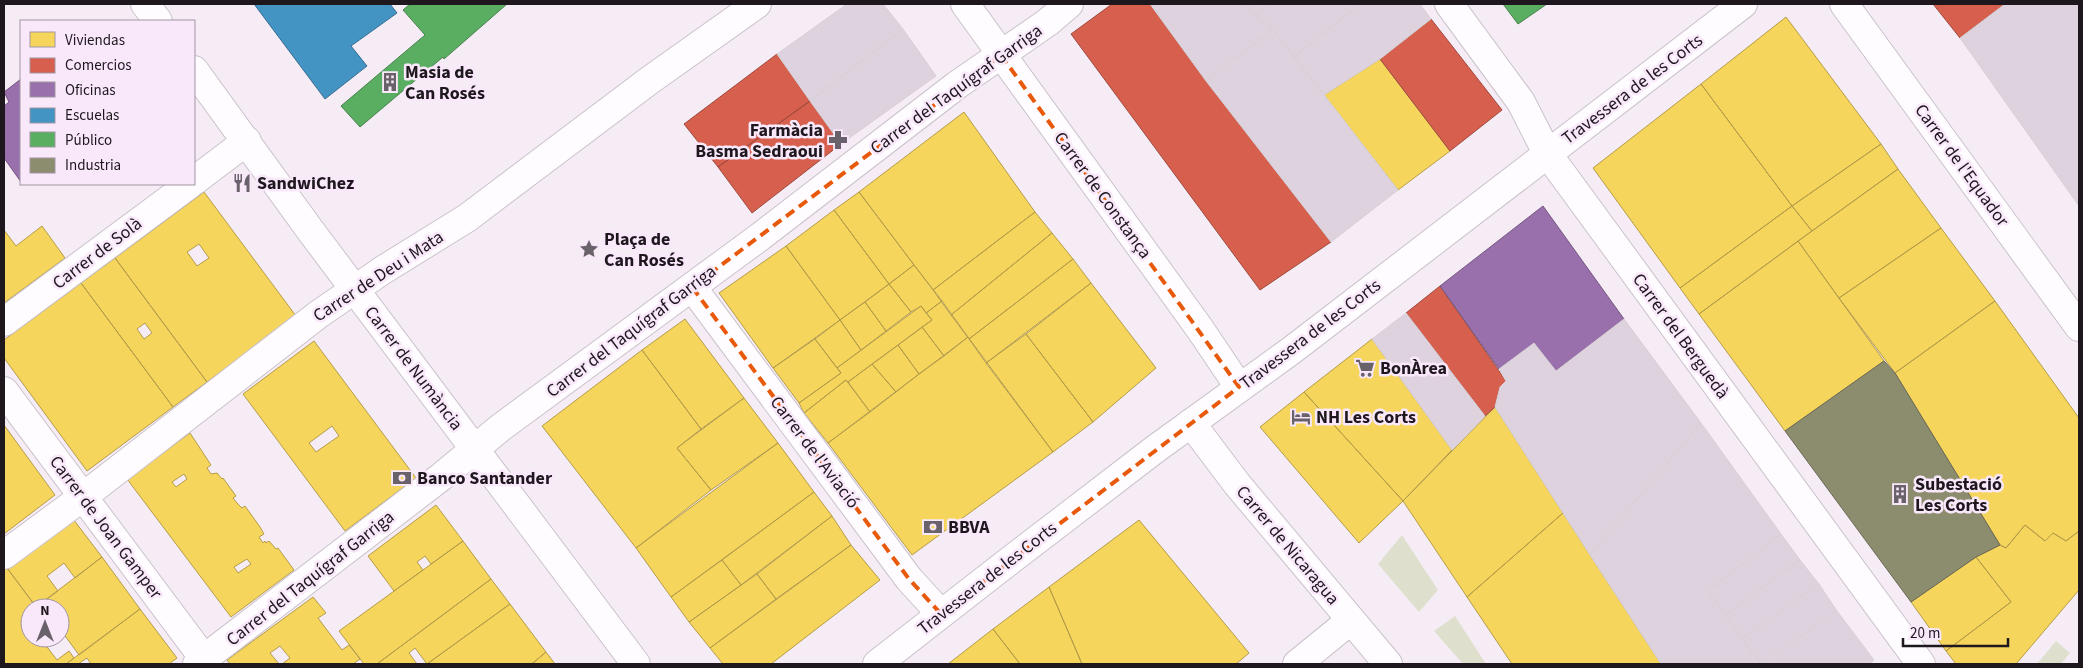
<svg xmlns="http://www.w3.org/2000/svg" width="2083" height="668" font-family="'Source Sans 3',sans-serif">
<rect width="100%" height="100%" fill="#f6ecf6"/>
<path fill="#dfdfce" d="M1402,535l36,55 -19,22 -41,-48z
M1455,616l31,48h-23l-29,-33z
M2056,641l14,12 -9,11h-24z"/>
<path fill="#f6d55c" stroke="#b59c49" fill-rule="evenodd" d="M1786,17l95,127 -89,62 -91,-122z
M1380,59l70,92 -52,39 -74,-95z
M1701,84l91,122 -112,82 -87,-120z
M964,112l71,100 -102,78 -74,-98z
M1881,144l17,25 -86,62 -20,-25z
M1898,169l43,59 -102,70 -41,-57z
M204,192l92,124 -89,66 -92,-124zM199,244l10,14 -12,8 -10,-14z
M859,192l55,73 -25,19 -55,-74z
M1792,206l20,25 -113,83 -19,-26z
M834,210l55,74 -49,36 -54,-74z
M1035,212l17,21 -101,82 -18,-25z
M42,226l23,32 -61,45v-73l12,16z
M1941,228l54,73 -100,72 -56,-75z
M1052,233l21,26 -104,80 -18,-24z
M1798,241l86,120 -99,70 -86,-117z
M786,246l54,74 -67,48 -54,-75z
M115,258l92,124 -34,25 -92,-124zM145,323l7,10 -8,6 -7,-10z
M1073,259l18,24 -105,80 -17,-24z
M914,265l28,36 -16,12 -5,-7 -10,6 -22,-28z
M81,283l92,124 -86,64 -83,-113v-18z
M1091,283l65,85 -63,54 -67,-88z
M889,284l22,28 -25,19 -21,-29z
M942,301l26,36 -24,19 -22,-29 10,-7 -6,-7z
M1995,301l84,117v113l-13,10 -13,-8 -8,8 -20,-16 -19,23 -6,-3 -105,-172z
M865,302l21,29 -25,19 -21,-30z
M921,306l11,14 -84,62 -2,-2 -42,33 -5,-10 42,-30 -4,-5z
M685,319l59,79 -43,31 -59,-79z
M840,320l21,30 -24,18 -22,-29z
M922,327l22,29 -25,18 -21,-29z
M1026,334l67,88 -40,30 -67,-89z
M968,337l85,115 -141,103 -84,-112z
M815,339l26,34 -42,30 -26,-35z
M1372,339l80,111 -49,51 -99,-109z
M314,341l102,137 -71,53 -102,-137zM332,426l7,10 -23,16 -7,-9z
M898,345l21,29 -23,18 -24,-28z
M642,350l59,79 -24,19 34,42 -75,58 -94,-122z
M872,364l24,28 -26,20 -22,-30z
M846,380l24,32 -42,31 -24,-30z
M1304,392l99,109 -44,42 -99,-116z
M744,398l34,45 -67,47 -34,-42z
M1495,407l68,106 -96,84 -64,-96z
M4,425l51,70 -51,39z
M190,433l21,32 -4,3 4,6 6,-1 5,6 1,-1 13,18 -3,2 4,5 5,5 3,-2 15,21 4,7 -5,3 4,6 2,-2 1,2 3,-2 7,8 2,-1 16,22 -63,47 -104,-138zM184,474l3,5 -11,8 -4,-5zM247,559l4,5 -13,9 -4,-6z
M778,443l36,49 -143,105 -35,-49z
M814,492l18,24 -91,69 -19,-25z
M436,505l27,36 -32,23 -6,-8 -8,6 6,8 -29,21 -26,-35z
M1563,513l27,42 71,109h-149l-45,-67z
M832,516l19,29 -75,54 -19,-25z
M73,519l29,38 -27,21 -11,-15 -17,13 11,15 -22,16 -29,-39z
M1139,520l110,133 -13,11h-154l-33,-77z
M2025,525l20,16 8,-8 13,8 13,-10v59l-63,74h-60l-10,-13 65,-49 -35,-45 24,-12 6,3z
M463,541l28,38 -114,85h-13l-25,-33z
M851,545l29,35 -109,84h-48l-13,-16z
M102,557l38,52 -61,46 -19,-26v-21l-24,-1z
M1976,557l35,45 -65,49 -35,-49z
M722,560l19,25 -52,37 -18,-25z
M7,568l30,40h-7v30h21l-7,5 13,17 12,-9 5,7 -8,6h-62v-93z
M757,574l19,25 -66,49 -21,-26z
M491,579l19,25 -83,60 -12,-16 -6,5 8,11h-40z
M1049,587l33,77h-62l-27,-35z
M313,597l13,16 -8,5 24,32 7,-5 11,14 -7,5h-71l8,-6 -10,-12 -10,7 9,11h-49l-3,-4z
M510,604l36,48 -13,11 -3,1h-103z
M140,609l37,49 -8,6h-78l-4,-6 -9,6h-12z
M993,629l27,35h-72z
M546,652l9,12h-25l3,-1z"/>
<path fill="#d6604d" stroke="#9f4a3f" d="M1112,4h38l56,77 125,161 -71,48 -189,-256z
M1933,4h72l-45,34z
M1431,19l71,91 -52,41 -70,-92z
M777,54l33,47 -92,66 -34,-43z
M810,101l31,43 -89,69 -34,-46z
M1440,286l66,95 -6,6 -5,20 -10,9 -79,-103z"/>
<path fill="#9970ab" stroke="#745681" d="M21,79v103l-17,-24v-52l5,-4 -5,-10z
M1543,206l81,113 -68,52 -22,-28 -35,26 -59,-83z"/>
<path fill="#4393c3" stroke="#386e92" d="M254,4h136l7,9 -46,33 16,20 -42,33z"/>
<path fill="#5aae61" stroke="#48814d" d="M410,4h97l-63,55 -1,-2 -83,70 -19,-21 84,-71 -22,-25z
M1503,4h44l-29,20z"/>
<path fill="#8c8c6e" stroke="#6b6956" d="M1884,361l11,12 105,172 -24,12 -65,45 -126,-171z"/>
<path fill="#ddd2de" stroke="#d8d1d8" d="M847,4h36l20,25 -93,72 -33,-47z
M1150,4h96l10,12 17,13 -67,52z
M1246,4h24l-14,12z
M1270,4h90l-66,53 -21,-28 -17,-13z
M1360,4h60l11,15 -51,40 -56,36 -30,-38z
M2005,4h74v202l-119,-168z
M903,29l33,47 -95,68 -31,-43z
M1273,29l125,161 -67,52 -125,-161z
M1406,313l79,103 -33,34 -80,-111z
M1624,319l77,104 -111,132 -95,-148 5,-20 6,-6 -7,-12 35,-26 22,28z
M1701,423l80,111 -73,57 53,73h-100l-71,-109z
M1781,534l19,26 -74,55 -18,-24z
M1800,560l19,24 -77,55 -16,-24z
M1819,584l18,27 -76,53 -19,-25z
M1837,611l37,49 -5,4h-106z"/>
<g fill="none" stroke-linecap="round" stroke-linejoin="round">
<g stroke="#cac3ca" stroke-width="30">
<path id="minor" d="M965,4l235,325 39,58
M1449,4l72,98 26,51 374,511
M194,181l53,-40
M692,287l217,292 32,35
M4,322l186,-138
M4,391l204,273
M1191,423l46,61 151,180
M4,555l80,-59 235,-182 64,-44 84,-52 183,-138 107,-76
M197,664l244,-187 59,-49 261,-192 196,-151 91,-63 21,-18
M1297,664l54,-44"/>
</g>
<g stroke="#cac3ca" stroke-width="30">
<path id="tertiary" d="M1844,4l235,323"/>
</g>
<g stroke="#cac3ca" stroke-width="30">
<path id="secondary" d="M877,664l122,-95 155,-119 138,-100 451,-346"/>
</g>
<g stroke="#cac3ca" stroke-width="30">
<path id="primary" d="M145,4l13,17
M194,70l116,160 326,434"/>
</g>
<use href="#minor" stroke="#fefcfe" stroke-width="28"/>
<use href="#tertiary" stroke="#fefcfe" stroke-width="28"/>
<use href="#secondary" stroke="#fefcfe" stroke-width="28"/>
<use href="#primary" stroke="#fefcfe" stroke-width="28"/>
</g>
<path fill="none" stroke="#e8590c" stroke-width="4" stroke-dasharray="10 6" stroke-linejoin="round" d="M1001,55l238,332 -298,227 -32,-35 -217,-292z"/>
<defs>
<g id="building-bare" transform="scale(1.5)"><path d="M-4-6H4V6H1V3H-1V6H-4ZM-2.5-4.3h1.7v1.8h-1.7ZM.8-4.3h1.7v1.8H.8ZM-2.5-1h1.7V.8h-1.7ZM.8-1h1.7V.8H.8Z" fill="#6a626a" stroke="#f9e8fa" stroke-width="2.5" paint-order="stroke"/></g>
<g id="pharmacy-bare" transform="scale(1.5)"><path d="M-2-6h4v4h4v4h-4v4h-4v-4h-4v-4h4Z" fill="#6a626a" stroke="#f9e8fa" stroke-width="2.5" paint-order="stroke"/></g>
<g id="restaurant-bare" transform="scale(1.5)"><path d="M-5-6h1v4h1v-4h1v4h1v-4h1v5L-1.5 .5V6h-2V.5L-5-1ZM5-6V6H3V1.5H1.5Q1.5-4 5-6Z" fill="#6a626a" stroke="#f9e8fa" stroke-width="2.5" paint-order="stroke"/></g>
<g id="sight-bare" transform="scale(1.5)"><path d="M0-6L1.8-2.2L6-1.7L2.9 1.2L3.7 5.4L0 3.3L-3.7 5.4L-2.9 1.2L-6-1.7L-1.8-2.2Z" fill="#6a626a" stroke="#f9e8fa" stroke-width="2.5" paint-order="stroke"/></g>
<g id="supermarket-bare" transform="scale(1.5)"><path d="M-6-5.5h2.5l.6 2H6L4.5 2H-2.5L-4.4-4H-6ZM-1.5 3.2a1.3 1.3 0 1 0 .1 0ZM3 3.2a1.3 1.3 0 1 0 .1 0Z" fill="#6a626a" stroke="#f9e8fa" stroke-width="2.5" paint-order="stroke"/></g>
<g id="hotel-bare" transform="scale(1.5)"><path d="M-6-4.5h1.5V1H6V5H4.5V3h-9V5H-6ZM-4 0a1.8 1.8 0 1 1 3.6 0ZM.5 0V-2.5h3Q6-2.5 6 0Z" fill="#6a626a" stroke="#f9e8fa" stroke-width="2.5" paint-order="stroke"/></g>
<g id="bank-bare" transform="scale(1.5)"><path d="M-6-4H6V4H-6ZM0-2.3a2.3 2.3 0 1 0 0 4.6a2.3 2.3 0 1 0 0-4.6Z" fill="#6a626a" stroke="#f9e8fa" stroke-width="2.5" paint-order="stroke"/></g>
</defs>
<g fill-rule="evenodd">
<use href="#building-bare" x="390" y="82"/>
<use href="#pharmacy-bare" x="838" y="140"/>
<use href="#restaurant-bare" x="242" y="183"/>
<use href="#sight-bare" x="589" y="249"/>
<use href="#supermarket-bare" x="1365" y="368"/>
<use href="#hotel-bare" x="1301" y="417"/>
<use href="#bank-bare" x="402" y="478"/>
<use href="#building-bare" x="1900" y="494"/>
<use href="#bank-bare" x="933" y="527"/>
</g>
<g text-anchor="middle" stroke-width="5" stroke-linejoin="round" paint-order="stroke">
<g font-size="18" font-weight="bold" fill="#1e181e" stroke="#f9e8fa" text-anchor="start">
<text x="405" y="78">Masia de<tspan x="405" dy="21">Can Rosés</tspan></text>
<text x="823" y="136" text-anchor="end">Farmàcia<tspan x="823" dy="21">Basma Sedraoui</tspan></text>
<text x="257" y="189">SandwiChez</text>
<text x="604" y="245">Plaça de<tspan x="604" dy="21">Can Rosés</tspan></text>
<text x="1380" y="374">BonÀrea</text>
<text x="1316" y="423">NH Les Corts</text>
<text x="417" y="484">Banco Santander</text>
<text x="1915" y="490">Subestació<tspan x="1915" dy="21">Les Corts</tspan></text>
<text x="948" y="533">BBVA</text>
</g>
<g font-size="18" fill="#1e181e" stroke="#f9e8fa">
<text transform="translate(956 89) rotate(-36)" y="6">Carrer del Taquígraf Garriga</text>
<text transform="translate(1632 89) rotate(-37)" y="6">Travessera de les Corts</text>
<text transform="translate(1962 165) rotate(54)" y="6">Carrer de l'Equador</text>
<text transform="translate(1103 195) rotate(54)" y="6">Carrer de Constança</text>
<text transform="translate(97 253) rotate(-37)" y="6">Carrer de Solà</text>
<text transform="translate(378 276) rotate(-33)" y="6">Carrer de Deu i Mata</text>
<text transform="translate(631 331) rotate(-37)" y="6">Carrer del Taquígraf Garriga</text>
<text transform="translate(1310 334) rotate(-37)" y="6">Travessera de les Corts</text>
<text transform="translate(1681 336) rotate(54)" y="6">Carrer del Berguedà</text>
<text transform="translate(414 368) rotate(53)" y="6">Carrer de Numància</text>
<text transform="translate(815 452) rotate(53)" y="6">Carrer de l'Aviació</text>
<text transform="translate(106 527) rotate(53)" y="6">Carrer de Joan Gamper</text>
<text transform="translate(1288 545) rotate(50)" y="6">Carrer de Nicaragua</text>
<text transform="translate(310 578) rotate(-38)" y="6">Carrer del Taquígraf Garriga</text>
<text transform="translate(987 578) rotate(-38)" y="6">Travessera de les Corts</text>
</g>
</g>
<rect width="2083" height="668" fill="none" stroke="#1e181e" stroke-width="10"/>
<rect x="20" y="20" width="175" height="165" fill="#f9e8fa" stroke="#a195a2"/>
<rect x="30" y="32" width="25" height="15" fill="#f6d55c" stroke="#a195a2"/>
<text x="65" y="45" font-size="15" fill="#1e181e">Viviendas</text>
<rect x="30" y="58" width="25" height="15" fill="#d6604d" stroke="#a195a2"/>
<text x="65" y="70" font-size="15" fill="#1e181e">Comercios</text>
<rect x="30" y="82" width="25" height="15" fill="#9970ab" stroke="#a195a2"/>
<text x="65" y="95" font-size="15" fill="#1e181e">Oficinas</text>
<rect x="30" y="108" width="25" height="15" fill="#4393c3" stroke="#a195a2"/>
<text x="65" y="120" font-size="15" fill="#1e181e">Escuelas</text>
<rect x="30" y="132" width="25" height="15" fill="#5aae61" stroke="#a195a2"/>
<text x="65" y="145" font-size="15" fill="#1e181e">Público</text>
<rect x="30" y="158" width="25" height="15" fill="#8c8c6e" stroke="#a195a2"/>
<text x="65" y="170" font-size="15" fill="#1e181e">Industria</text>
<g transform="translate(45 623)"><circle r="24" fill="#f9e8fa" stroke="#a195a2"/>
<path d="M0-4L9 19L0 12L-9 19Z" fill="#6a626a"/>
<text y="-8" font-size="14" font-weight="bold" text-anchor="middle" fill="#1e181e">N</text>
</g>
<path d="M1903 638v8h105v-8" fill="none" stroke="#1e181e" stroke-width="2.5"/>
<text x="1910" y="638" font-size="15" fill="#1e181e" stroke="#f9e8fa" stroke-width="4" paint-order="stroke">20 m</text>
</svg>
